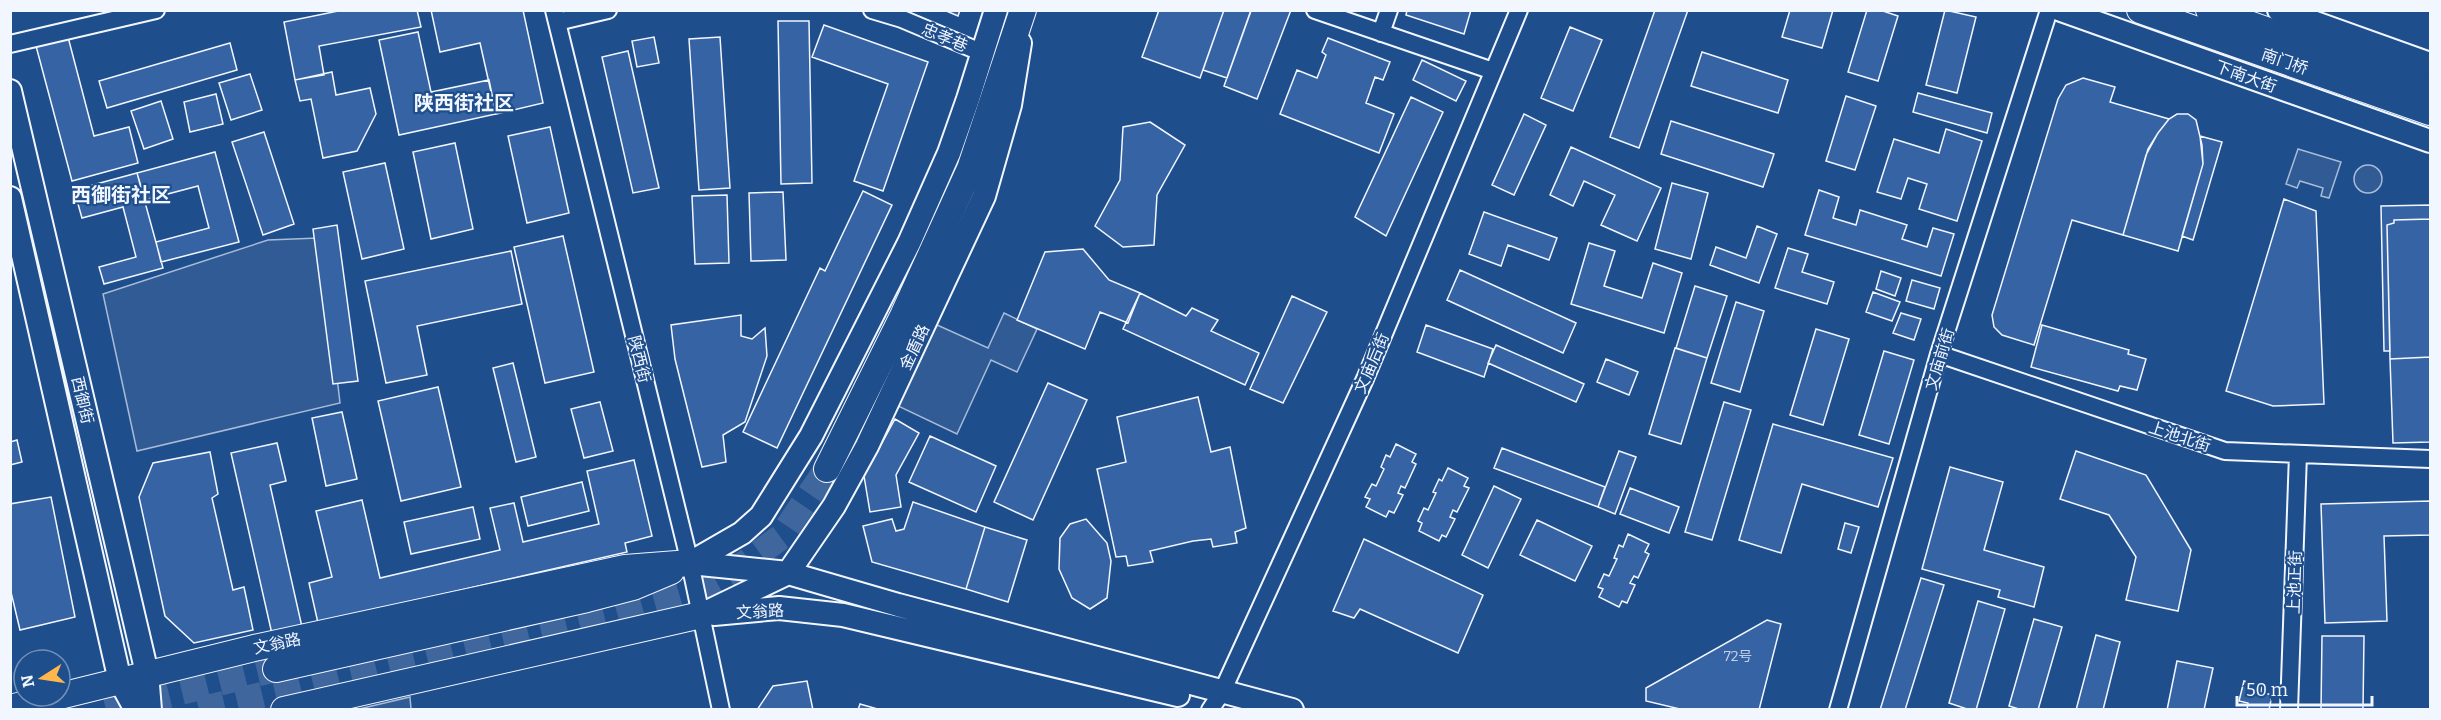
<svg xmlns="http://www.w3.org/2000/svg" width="2441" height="720" font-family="Bitter,'Noto Sans SC',serif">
<rect width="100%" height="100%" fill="#1f4e8c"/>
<path fill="#305b95" stroke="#a8bbd7" stroke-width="1.5" d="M2298,149l43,13 -12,36 -8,-2 2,-8 -23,-7 -3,7 -11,-4z
M2354 179a14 14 0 1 1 28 0a14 14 0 1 1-28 0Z
M318,238l5,20 17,145 -203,48 -34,-157 165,-54z
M1004,313l33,16 -20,43 -26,-12 -34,74 -59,-28 37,-82 53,24z
M410,697l1,12h-52z"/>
<path fill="#3563a3" stroke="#f2f6ff" stroke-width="1.5" d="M343,10h74l4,17 -102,19 5,29 -29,5 -11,-58z
M431,10h92l20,93 -47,11 -16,-71 -40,9z
M944,10h16l-2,6z
M1159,10h65l-24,68 -58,-21z
M1224,10l27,1 -24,67 -24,-8z
M1291,10l-34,89 -33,-13 27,-76z
M1407,10h64l-7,24 -58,-19z
M1655,10h33l-49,138 -29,-11z
M1790,10h43l-11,38 -40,-11z
M1867,10h13l18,6 -20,65 -30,-9z
M1945,10l31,7 -19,76 -31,-8z
M778,21h31l3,162 -31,1z
M824,25l104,37 -45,129 -29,-10 34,-97 -76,-27z
M1570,27l32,13 -29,71 -32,-13z
M418,32l13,60 58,-12 7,34 -97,21 -20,-95z
M68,37l26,99 35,-9 9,36 -66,18 -36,-135z
M654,37l5,26 -22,4 -5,-26z
M720,37l10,151 -31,2 -10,-151z
M1328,38l62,24 -7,18 -8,-3 -9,26 28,11 -15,39 -99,-39 17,-44 20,8 9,-23 -4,-3z
M230,43l7,27 -130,38 -8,-27z
M628,51l31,137 -26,5 -31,-136z
M1702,52l86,28 -10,33 -87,-27z
M1422,60l44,21 -10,20 -43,-21z
M332,72l4,23 34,-7 6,26 -19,37 -34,7 -12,-59 -11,2 -5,-21z
M250,74l12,36 -31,10 -12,-37z
M2083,78l32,9 -5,15 59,17 -11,14 -12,22 -23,80 -51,-15 -38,125 -32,-10 -8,-8 -2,-12 66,-216 8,-14z
M1918,93l74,20 -5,20 -74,-21z
M216,94l7,30 -33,8 -6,-30z
M1846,96l30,10 -21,64 -29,-9z
M1411,97l32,15 -57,124 -31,-19z
M161,101l12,38 -29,10 -13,-38z
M1524,114l22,11 -32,70 -22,-10z
M2177,114h11l8,6 6,25 1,19 -25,87 -55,-16 25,-86 10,-16 11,-14z
M1671,121l103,33 -11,33 -102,-33z
M1150,122l35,23 -28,50 -3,50 -31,2 -28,-21 25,-46 3,-53z
M550,127l19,86 -42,10 -19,-87z
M1946,129l36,12 -25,80 -38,-12 8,-25 -19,-6 -7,21 -24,-7 17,-53 45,14z
M264,132l30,92 -31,11 -31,-93z
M2200,136l22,6 -29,98 -11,-4 21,-72z
M455,143l18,86 -42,10 -18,-87z
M1571,147l90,41 -24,53 -36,-16 14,-30 -31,-14 -11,25 -23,-11z
M215,152l24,90 -78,20 -5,-20 53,-14 -11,-42 -53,14 -8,-27z
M385,163l19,86 -42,10 -19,-87z
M137,173l26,95 -59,16 -5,-17 37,-10 -13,-50 -41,11 -8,-28z
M1672,183l36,10 -17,66 -36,-10z
M1819,190l20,7 -6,21 23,7 4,-15 47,15 -5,14 25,8 6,-19 21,6 -13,42 -136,-41z
M863,191l29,14 -115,243 -34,-16 77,-164 5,3z
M783,192l3,68 -35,1 -2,-68z
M727,195l2,68 -34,1 -3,-68z
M2284,199l32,12 8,193 -51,2 -47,-15z
M2430,205v14l-36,1v3l-7,2 3,126h-6l-3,-145z
M1484,212l73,26 -8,22 -41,-15 -7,21 -32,-12z
M2430,219v138l-40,2 -3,-134 7,-2v-3z
M337,225l21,156 -25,3 -20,-155z
M1757,226l20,8 -18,49 -49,-18 6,-18 30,11z
M563,236l31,136 -49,11 -31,-136z
M1589,243l26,8 -11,35 38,12 11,-35 29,10 -18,60 -93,-29z
M1788,248l20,6 -6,18 32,10 -7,22 -52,-16z
M1083,249l26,31 31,13 -12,30 -28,-11 -15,37 -68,-29 28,-68z
M511,251l11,53 -105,22 10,49 -41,8 -21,-102z
M1460,270l116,53 -13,30 -116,-53z
M1881,271l20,7 -6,18 -19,-7z
M1912,280l28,8 -6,21 -28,-8z
M1695,286l32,10 -20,62 -31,-10z
M1873,292l27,10 -8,19 -26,-9z
M1140,293l46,23 6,-8 26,12 -7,11 48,22 -14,32 -122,-56z
M1292,296l35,16 -44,91 -33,-14z
M1736,302l28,9 -24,81 -29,-9z
M1901,313l20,6 -7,21 -21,-7z
M741,315v21l11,3 13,-11 2,28 -22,66 -22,13 3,27 -24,5 -27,-108 -4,-34z
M1426,325l67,24 -9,28 -67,-25z
M2042,325l87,25 -1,4 18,5 -9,31 -17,-4 -2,5 -87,-24z
M1816,329l33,10 -26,86 -33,-10z
M1496,345l88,39 -8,18 -88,-39z
M1675,348l32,10 -26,86 -32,-10z
M1884,351l30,9 -25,84 -30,-9z
M2430,357v85l-37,1 -3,-84z
M1606,359l32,13 -9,23 -32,-13z
M513,363l23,94 -20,5 -23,-94z
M1048,383l39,17 -54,120 -39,-18z
M438,387l23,100 -60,14 -23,-100z
M1198,397l13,55 19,-5 16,81 -11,4 2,11 -24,4 -2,-8 -18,2 -43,10 3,11 -25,4 -2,-10 -10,1 -19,-88 29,-7 -9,-45z
M600,402l13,49 -29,7 -13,-49z
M1724,402l27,8 -39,130 -27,-8z
M342,412l15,67 -31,7 -14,-68z
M895,419l24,14 -23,42 5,32 -31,5 -6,-36z
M1773,424l120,34 -15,49 -76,-23 -21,69 -42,-13z
M930,436l66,30 -20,46 -67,-30z
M17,440l5,22 -12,3v-23z
M277,443l9,38 -16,4 32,142 -30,7 -41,-181z
M1396,444l20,10 -4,8 4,2 -11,24 -4,-2 -3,7 5,2 -9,18 -5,-2 -3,6 -20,-10 4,-8 -5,-2 7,-13 4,2 8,-17 -3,-2 5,-12 4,2z
M1502,448l103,39 -7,20 -104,-39z
M1619,451l17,6 -21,57 -17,-7z
M2076,451l70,24 45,75 -13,61 -52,-11 10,-43 -27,-42 -49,-16z
M210,452l8,42 -6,4 21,92 11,-3 9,43 -59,13 -29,-27 -26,-119 14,-34z
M634,460l18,76 -27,7 2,9 -309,71 -9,-40 23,-6 -16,-66 46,-11 18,78 120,-28 -10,-42 24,-5 9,39 76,-18 -12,-53z
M1950,467l53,15 -19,68 60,17 -10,40 -36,-10 2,-7 -78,-21z
M1448,468l20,10 -4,8 5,2 -12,24 -4,-2 -3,7 5,2 -9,18 -4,-2 -3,6 -20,-10 3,-8 -4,-2 6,-13 4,2 8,-17 -3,-1 6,-13 3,2z
M582,482l7,29 -61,15 -7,-29z
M1494,486l27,13 -33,69 -26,-13z
M1630,488l49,19 -10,26 -49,-19z
M51,497l24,120 -55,13 -10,-42v-84z
M2430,501v34l-46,1 3,85 -62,2 -4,-119z
M913,502l72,25 -19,62 -94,-27 -9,-36 29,-7 4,12 8,-2z
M473,507l7,32 -69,15 -7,-32z
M1086,519l21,24 4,18 -4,37 -17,11 -18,-11 -13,-29 1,-31 10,-14z
M1537,520l55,26 -17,35 -55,-26z
M1845,523l14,4 -8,26 -13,-4z
M985,527l42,13 -19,62 -42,-13z
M1628,534l21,10 -4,8 4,2 -11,24 -4,-2 -4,7 5,2 -8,18 -5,-2 -3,6 -20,-10 4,-8 -5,-2 6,-13 5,2 8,-17 -3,-1 5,-13 4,2z
M1364,539l119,56 -25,58 -98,-44 -6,9 -21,-7z
M1921,578l23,7 -39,125h-25z
M1978,601l27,8 -29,101h-6l-21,-7z
M2034,619l28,8 -24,83h-16l-13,-4z
M1767,620l14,4 -22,86h-75l-38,-9v-13z
M2096,635l24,7 -17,68h-27z
M2322,636h42l-1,74h-42z
M2177,661l36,7 -9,42h-37z
M807,681l6,29h-56l16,-24z
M2244,681l18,5 -1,6 11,3 -3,15h-22l1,-7 -9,-2z
M860,704l21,6h-23z"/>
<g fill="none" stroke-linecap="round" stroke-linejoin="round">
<path stroke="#3f679d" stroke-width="26" stroke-dasharray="26 13" stroke-linecap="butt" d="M106,710l170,-41
M199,710l416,-99 96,-28 29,-16 41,-30 46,-68"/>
<g stroke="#f2f6ff" stroke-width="20">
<path id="minor" d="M554,10l136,553 31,147
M872,10l30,9 81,34
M1315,10l178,61
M557,22l51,-12
M1381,33l8,-23
M10,44l146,-34
M1939,354l286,97 205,8
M1210,710l12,-18 143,-313 154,-369
M1838,710l101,-356 110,-344
M2289,710l9,-256"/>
</g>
<g stroke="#f2f6ff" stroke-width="26">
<path id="secondary" d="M2061,10l369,131
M2279,10l151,54
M10,91l137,582 3,37
M10,198l110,483 16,29
M690,563l52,-30 19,-17 50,-80 98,-193 40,-90 19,-54 28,-89
M690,563l98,10 110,32 394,105
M714,614l65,-6 64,7 335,80
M701,615l87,-42 46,-67 33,-60 117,-250 26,-91 10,-62"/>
</g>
<g stroke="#f2f6ff" stroke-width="28">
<path id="primary" d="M2140,10l290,102
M2209,10l221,78
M827,469l76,-153 67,-147 53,-159
M276,669l311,-70 46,-12 38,-16
M60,696l194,-48 371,-80 65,-5
M10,708l49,-12
M284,710l417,-95"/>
</g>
<use href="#minor" stroke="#1f4e8c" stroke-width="16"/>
<use href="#secondary" stroke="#1f4e8c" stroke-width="22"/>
<use href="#primary" stroke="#1f4e8c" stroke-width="26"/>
</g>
<g text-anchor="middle" stroke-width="4.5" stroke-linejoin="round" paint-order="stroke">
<g font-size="14" fill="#c3d1e8">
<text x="1738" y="661">72号</text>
</g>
<g font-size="16" fill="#f2f6ff" stroke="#1f4e8c">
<text transform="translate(945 37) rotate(23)" y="6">忠孝巷</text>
<text transform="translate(2285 61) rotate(19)" y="6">南门桥</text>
<text transform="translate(2246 76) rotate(20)" y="6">下南大街</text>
<text transform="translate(914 347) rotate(-65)" y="6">金盾路</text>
<text transform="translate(640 359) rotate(76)" y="6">陕西街</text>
<text transform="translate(1939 359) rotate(-73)" y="6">文庙前街</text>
<text transform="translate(1371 363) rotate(-67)" y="6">文庙后街</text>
<text transform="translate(83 400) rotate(77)" y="6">西御街</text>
<text transform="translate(2180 436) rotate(18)" y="6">上池北街</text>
<text transform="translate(2294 582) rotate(-88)" y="6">上池正街</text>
<text transform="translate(760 611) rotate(-3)" y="6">文翁路</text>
<text transform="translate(277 643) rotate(-12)" y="6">文翁路</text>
</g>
<g font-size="20" font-weight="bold" fill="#f2f6ff" stroke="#1f4e8c">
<text x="464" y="110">陕西街社区</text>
<text x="121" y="202">西御街社区</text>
</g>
</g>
<rect width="2441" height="720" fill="none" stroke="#f2f6ff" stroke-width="24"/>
<g transform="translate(42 678) rotate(258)"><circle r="28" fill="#1f4e8c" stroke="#7391ba" stroke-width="1.5"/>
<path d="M0-4.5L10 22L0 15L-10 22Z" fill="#ffb74d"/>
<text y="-9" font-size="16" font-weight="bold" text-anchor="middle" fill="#f2f6ff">N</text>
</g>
<path d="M2237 696v9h135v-9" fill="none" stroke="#f2f6ff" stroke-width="3"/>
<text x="2246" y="696" font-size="18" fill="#f2f6ff" stroke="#1f4e8c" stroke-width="4.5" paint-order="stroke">50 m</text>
</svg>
